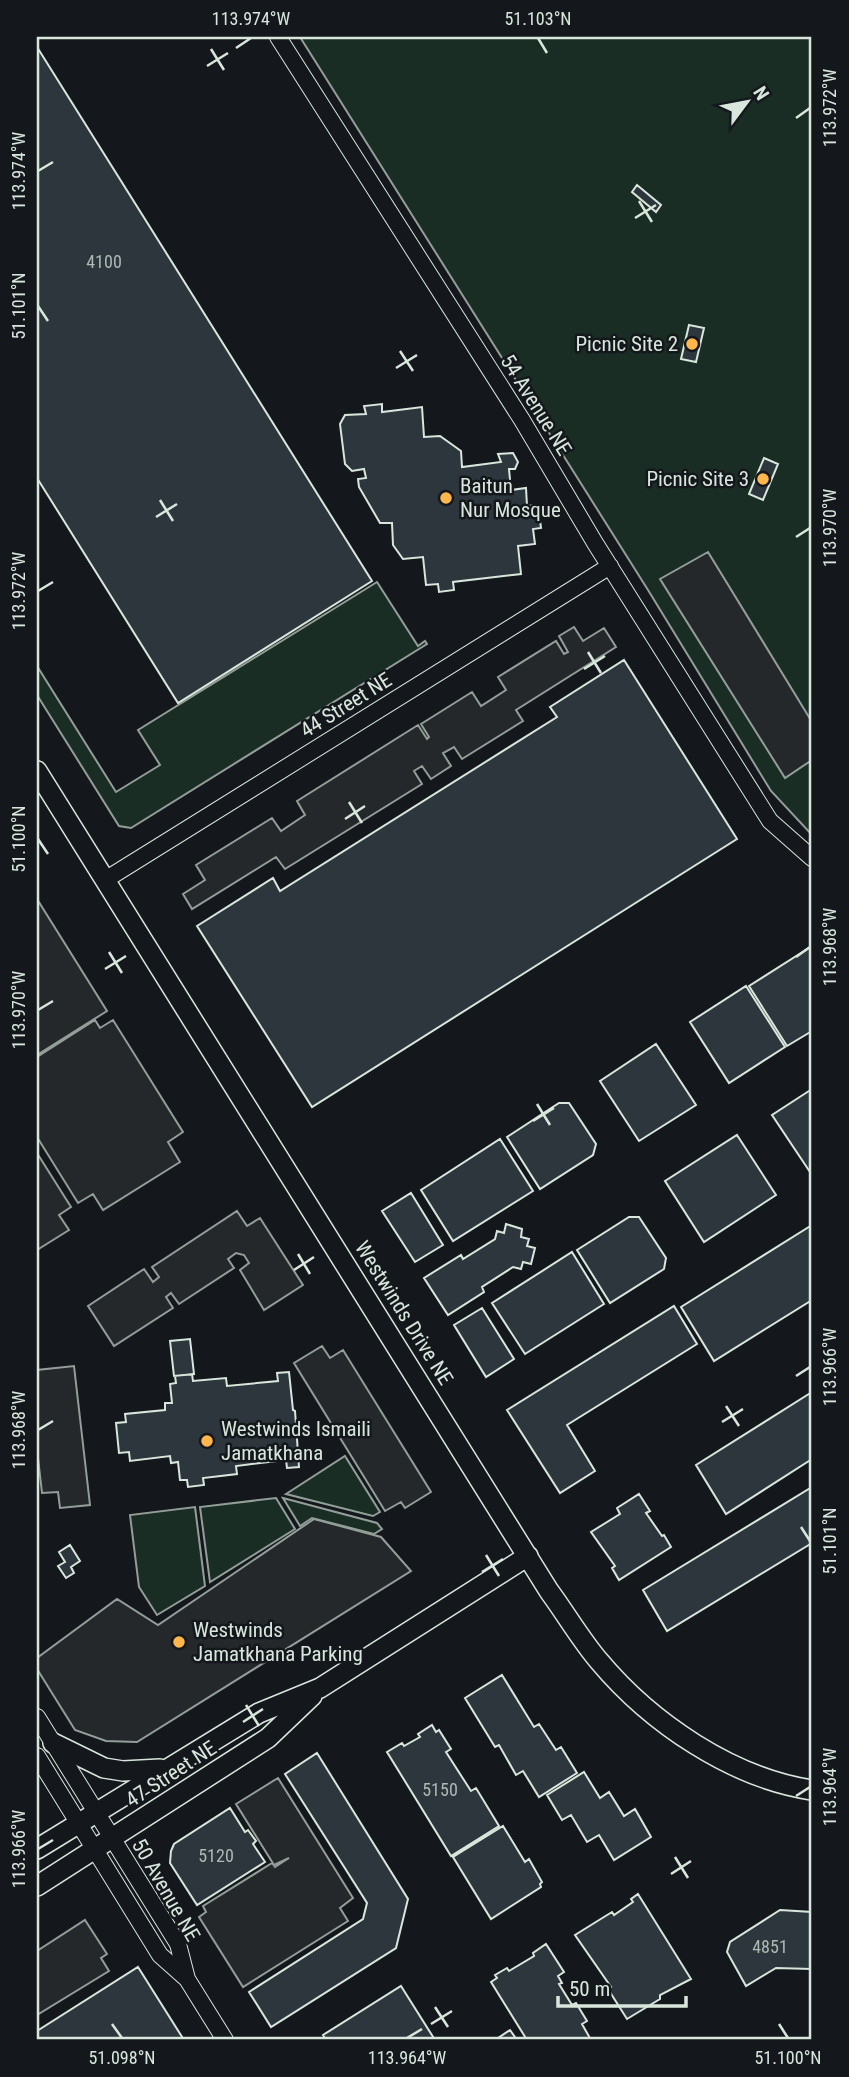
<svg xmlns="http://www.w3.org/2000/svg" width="849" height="2077" font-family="'Roboto Condensed',sans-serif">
<rect width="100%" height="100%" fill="#14181c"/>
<path fill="#1a2d24" stroke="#939e99" stroke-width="2" d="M300,37h512v798l-41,-44 -123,-201z
M377,582l41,64 7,-5 2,3 -296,184 -12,-2 -82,-131v-29l79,126 44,-27 -22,-35z
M345,1456l35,56 -7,4 -87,-22z
M276,1498l19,31 -85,53 -10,-75z
M283,1498l94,25 5,6 -8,5 -62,-16 -12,8z
M195,1507l10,79 -48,29 -18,-28 -9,-72z"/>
<path fill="#24282b" stroke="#939e99" stroke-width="2" d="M708,552l104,170v38l-27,18 -125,-199z
M574,627l9,14 21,-13 12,19 -100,63 7,11 -61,38 -8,-12 -11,6 8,13 -20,13 -9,-13 -8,5 8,13 -137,85 -9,-12 -84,52 -9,-15 22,-14 -9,-15 76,-47 9,13 24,-16 -8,-14 121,-76 9,14 2,-2 -8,-13 51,-32 9,14 25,-16 -8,-13 58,-36 8,13 4,-2 -9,-16z
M37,899l70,112 -70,44z
M95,1020l5,8 13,-8 70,112 -15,10 12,20 -77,48 -10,-16 -15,9 -41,-66v-80z
M37,1153l34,54 -12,8 10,15 -32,20z
M237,1211l10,15 13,-8 43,67 -39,25 -24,-40 9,-7 -5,-8 -8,-2 -8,6 6,9 -55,36 -8,-11 -5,4 7,11 -59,38 -26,-40 56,-37 9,13 6,-5 -7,-10z
M322,1346l8,12 13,-8 88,142 -26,16 -4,-6 -16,9 -91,-148z
M74,1366l16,139 -30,3 -2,-16 -16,1 -5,-44v-79z
M314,1519l67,18 30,34 -274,171 -31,-1 -31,-11 -38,-61v-11l80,-59 41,26z
M278,1778l75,120 -13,10 8,13 -105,66 -44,-70 7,-5 -3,-6 69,-43 3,4 14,-9 -15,7 -38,-61z
M85,1920l22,34 -6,4 8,13 -72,44v-64z"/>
<path fill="#2c363c" stroke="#d8e6dc" stroke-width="2" d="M37,47l335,534 -194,122 -141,-225z
M637,185l24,20 -5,7 -24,-20z
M689,325l15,3 -8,34 -15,-3z
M382,404v8l40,-5 2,30 16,-1 21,15 1,16 39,-5 -3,-8 15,-1 5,9 -3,7h-6l2,21 15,-2 1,18 11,-1 3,23 -8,1 2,15 -17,2 3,28 -68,8 1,8 -15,2 -1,-8 -12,1 -3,-28 -20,2 -10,-14 -1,-22h-12l-21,-36 -1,-8 8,-1 -2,-9 -12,2 -7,-7 -5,-40 5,-9 21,-1 -2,-8z
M764,458l14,6 -15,36 -14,-6z
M624,660l113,179 -425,268 -115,-181 76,-48 7,13 277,-174 -7,-10z
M812,946v85l-25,15 -38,-60z
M746,986l39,61 -56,36 -39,-61z
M656,1044l40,61 -57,36 -39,-60z
M812,1089v86l-40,-60z
M559,1103h10l27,41 -3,11 -53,34 -33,-52z
M737,1135l39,60 -72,47 -39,-61z
M500,1139l33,52 -80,50 -32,-51z
M411,1193l32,52 -28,17 -33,-51z
M629,1217h10l27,41 -2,11 -54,34 -33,-53z
M506,1224l16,5 -1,8 8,2 -2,7 8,2 -4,16 -8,-2 -2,7 -8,-2 -31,20 2,5 -36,23 -24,-37 37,-23 2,4 32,-20 2,-8 7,2z
M812,1225v64l-2,2 2,9 -98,61 -33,-54z
M572,1252l32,52 -79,50 -33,-51z
M674,1306l23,38 -130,81 28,46 -35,22 -53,-83z
M482,1308l32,51 -28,18 -32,-52z
M190,1339l4,35 -20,2 -4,-35z
M289,1372l4,38 2,1 4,56 -12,1 -1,-8 -50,6 1,8 -34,4 1,7 -16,2 -1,-7h-7l-2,-18 -7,1 -1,-7 -40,5 -1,-9 -10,1 -3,-30 10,-1 -1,-8 40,-4v-7h7l-2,-19 6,-1 -1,-7 17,-2 1,7 33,-3 1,8 51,-5 -1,-8z
M812,1392v67l-86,55 -30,-49z
M812,1487v56l-145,88 -24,-41z
M639,1494l11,17 -4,2 16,23 2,-1 7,12 -52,33 -7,-12 3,-2 -24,-34 29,-18 -3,-6z
M70,1545l10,16 -9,6 3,6 -8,5 -8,-12 7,-4 -6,-10z
M502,1675l32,52 5,-3 17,26 5,-3 16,26 -38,24 -16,-26 -7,4 -17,-30 -4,2 -30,-49z
M432,1725l4,7 3,-2 12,19 -5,3 25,39 5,-3 23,38 -48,30 -64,-104 15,-9 2,3 16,-9 -2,-3z
M317,1753l91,146 -12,49 -125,79 -22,-35 114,-73 4,-16 -82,-129z
M584,1772l16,26 9,-6 15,24 11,-7 16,28 -37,23 -15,-25 -12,7 -16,-27 -9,5 -15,-25z
M230,1808l15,24 3,-2 8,11 -3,3 12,18 -68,43 -27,-42 1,-12 3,-7z
M503,1826l22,36 4,-3 13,23 -2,2 1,3 -50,32 -38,-62z
M638,1894l53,85 -31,16v4l-33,20 -19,-30 3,-2 -36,-52 37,-23 2,3 19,-13 -2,-3z
M780,1910l32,2v57l-36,-1 -30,18 -19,-34 3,-10z
M546,1944l18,28 -6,4 4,7 -3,1 13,21 4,-2 11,18 -5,3 9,16h-64l-36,-58 6,-4 -2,-3 12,-7 2,3 25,-15 -1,-3z
M138,1967l46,73h-147v-9z
M401,1986l34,54h-109l-3,-5z
M510,2030l7,10h-22z"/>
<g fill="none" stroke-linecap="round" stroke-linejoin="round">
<g stroke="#d8e6dc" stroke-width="18">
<path id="minor" d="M278,37l244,383 73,123 175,278 42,37
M105,880l505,-314
M37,1717l141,227 9,35
M37,1756l123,199 27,24 38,61"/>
</g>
<g stroke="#d8e6dc" stroke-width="22">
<path id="tertiary" d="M37,771l512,820c17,23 32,49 50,70 52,62 133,117 213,129
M53,1743l51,25 19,3 37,-2
M37,1849l222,-136 61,-25 208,-132
M37,1886l231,-148 44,-42"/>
</g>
<use href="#minor" stroke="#14181c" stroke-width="16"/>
<use href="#tertiary" stroke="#14181c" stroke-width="19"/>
</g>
<path fill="none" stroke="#d8e6dc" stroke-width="2.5" d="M538,38l9,15M236,48l15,-10M211,49l13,21M207,66l21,-13M796,118l14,-10M38,171l15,-9M639,201l13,21M635,218l21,-13M38,306l10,15M400,351l13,20M396,368l21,-13M160,500l13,21M156,517l21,-13M796,537l14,-9M38,591l15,-9M588,652l13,21M584,669l21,-13M349,802l13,21M345,819l20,-13M38,839l10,15M109,952l13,21M796,957l14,-10M105,969l21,-13M38,1010l15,-9M537,1104l13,21M533,1121l21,-13M298,1254l12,20M294,1270l20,-13M796,1376l14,-9M726,1406l13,20M722,1422l21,-13M38,1430l15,-9M801,1527l9,14M486,1555l13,21M482,1572l21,-13M246,1705l13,21M243,1722l20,-13M796,1796l14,-9M38,1849l15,-9M675,1857l13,21M671,1874l20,-13M435,2007l13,20M112,2024l10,14M431,2024l21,-13M779,2024l9,14M407,2038l15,-9"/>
<g fill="#ffb74d" stroke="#14181c" stroke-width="2.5">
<circle cx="692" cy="344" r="7"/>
<circle cx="763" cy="479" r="7"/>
<circle cx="446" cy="498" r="7"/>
<circle cx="207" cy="1441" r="7"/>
<circle cx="179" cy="1642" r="7"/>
</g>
<g text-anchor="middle" stroke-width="5" stroke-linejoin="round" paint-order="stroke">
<g font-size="18" fill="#adbab4">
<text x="104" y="268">4100</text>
<text x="440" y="1796">5150</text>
<text x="216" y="1862">5120</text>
<text x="770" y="1953">4851</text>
</g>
<g font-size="21" fill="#d8e6dc" stroke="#14181c" text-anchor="start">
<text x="678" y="351" text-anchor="end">Picnic Site 2</text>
<text x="749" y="486" text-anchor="end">Picnic Site 3</text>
<text x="460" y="493">Baitun<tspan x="460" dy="24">Nur Mosque</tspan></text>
<text x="221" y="1436">Westwinds Ismaili<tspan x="221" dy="24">Jamatkhana</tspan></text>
<text x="193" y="1637">Westwinds<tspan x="193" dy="24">Jamatkhana Parking</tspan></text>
</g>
<g font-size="21" fill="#d8e6dc" stroke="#14181c">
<text transform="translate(536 405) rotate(58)" y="7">54 Avenue NE</text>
<text transform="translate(346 705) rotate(-32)" y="7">44 Street NE</text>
<text transform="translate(404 1313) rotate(58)" y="7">Westwinds Drive NE</text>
<text transform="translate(171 1774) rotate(-33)" y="7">47 Street NE</text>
<text transform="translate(166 1890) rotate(60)" y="7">50 Avenue NE</text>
</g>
</g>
<rect width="849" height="2077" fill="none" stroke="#14181c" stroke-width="77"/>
<g transform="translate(747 102) rotate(58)" stroke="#14181c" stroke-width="5" paint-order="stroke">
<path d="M0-5L12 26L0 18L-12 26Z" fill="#d8e6dc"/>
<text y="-10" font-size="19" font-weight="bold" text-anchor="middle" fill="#d8e6dc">N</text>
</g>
<path d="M558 1996v10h128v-10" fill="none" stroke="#d8e6dc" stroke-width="3.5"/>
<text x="569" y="1996" font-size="21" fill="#d8e6dc" stroke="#14181c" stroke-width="5" paint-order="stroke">50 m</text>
<rect x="38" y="38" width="772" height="2000" fill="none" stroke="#d8e6dc" stroke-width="2.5"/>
<g font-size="18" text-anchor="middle" fill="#d8e6dc">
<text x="251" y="25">113.974°W</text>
<text x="538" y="25">51.103°N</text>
<text transform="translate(830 108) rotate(-90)" y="6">113.972°W</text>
<text transform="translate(19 171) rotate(-90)" y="6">113.974°W</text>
<text transform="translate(19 306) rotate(-90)" y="6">51.101°N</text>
<text transform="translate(830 528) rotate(-90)" y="6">113.970°W</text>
<text transform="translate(19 591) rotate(-90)" y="6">113.972°W</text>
<text transform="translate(19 839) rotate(-90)" y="6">51.100°N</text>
<text transform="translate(830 947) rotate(-90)" y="6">113.968°W</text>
<text transform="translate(19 1010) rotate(-90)" y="6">113.970°W</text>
<text transform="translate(830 1367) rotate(-90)" y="6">113.966°W</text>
<text transform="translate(19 1430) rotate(-90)" y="6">113.968°W</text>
<text transform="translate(830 1541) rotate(-90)" y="6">51.101°N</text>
<text transform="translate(830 1787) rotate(-90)" y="6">113.964°W</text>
<text transform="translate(19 1849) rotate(-90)" y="6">113.966°W</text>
<text x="122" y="2064">51.098°N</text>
<text x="407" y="2064">113.964°W</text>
<text x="788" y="2064">51.100°N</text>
</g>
</svg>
